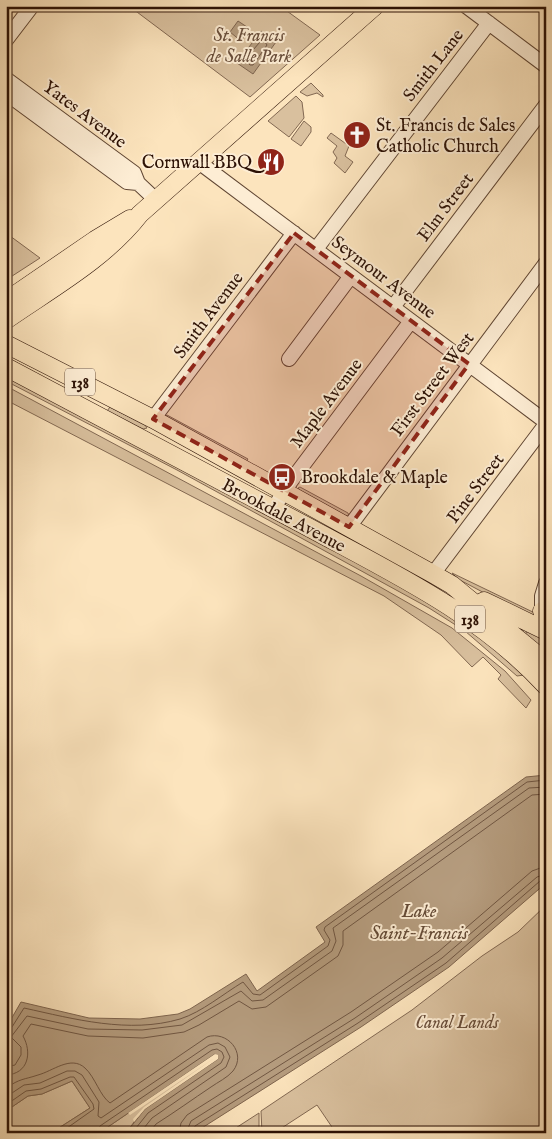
<svg xmlns="http://www.w3.org/2000/svg" width="552" height="1139" font-family="'IM FELL English',serif">
<rect width="100%" height="100%" fill="#fce4bd"/>
<filter id="stains"><feTurbulence type="fractalNoise" baseFrequency=".004" numOctaves="4"/><feColorMatrix values="0 0 0 0 .2 0 0 0 0 .09 0 0 0 0 .02 0 0 0 .5 -.17"/></filter>
<radialGradient id="worn" r=".72"><stop offset=".6" stop-color="#630" stop-opacity="0"/><stop offset="1" stop-color="#630" stop-opacity=".3"/></radialGradient>
<path fill="#d9c09e" stroke="#826852" d="M129,6h151l40,29 -70,62z
M311,83l12,12v2l-6,-4 -10,3 -7,-4z
M296,96l6,6 2,16 -15,19 -21,-16z
M304,121l7,6v5l-10,14 -10,-7z
M331,133l18,13 -4,10 8,6 -8,11 -11,-10 3,-5 -4,-6 4,-6 -10,-8z
M6,233l34,25 -34,22z
M6,375l410,219 66,44 42,37 -7,1 -52,-45 -36,-23 -252,-138 -171,-89z
M6,386l355,190 91,52 53,43 26,29 -5,8 -28,-29 3,-4 -18,-18 -11,10 -31,-32 -57,-39 -378,-196z
M110,407l35,18 2,3 -4,1 -36,-18z
M167,415l81,44 -3,4 -80,-47z
M300,487l48,26 1,3h-3l-47,-25 -1,-3z
M452,573l87,42 2,8 -83,-44z
M528,629l18,9v14l-22,-15z
M546,905v228h-210l-19,-28 -43,28h-12l-1,-22 151,-101 70,-54 36,-24z
M215,1054l4,3 -77,54 -16,22h-27z
M72,1081l18,27 -39,25h-45v-22l22,-15 14,-2z
M259,1113v20h-31z"/>
<path fill="#b59c7e" stroke="#7e644e" d="M238,21l12,8 -9,12 -11,-9z
M261,31l15,11 -23,32 -16,-11z
M546,775v108l-97,84 -88,60 -167,106h-68l19,-24 73,-50 -3,-5 -116,79h-48l39,-25 -18,-27 -30,13 -14,2 -22,15v-50l5,-10 -5,-3v-20l15,-26 68,16 51,1 38,-5 12,-5 56,-35 11,17 68,-49 -9,-15 210,-150z"/>
<path fill="#fce4bd" d="M215,1054l3,1v4l-73,50 -11,13 -1,-3 11,-12 72,-50 -86,58 -2,-2z"/>
<g fill="none" stroke-linecap="round" stroke-linejoin="round">
<path stroke="#705642" stroke-width="1" d="M263,39l4,6 -14,20h-3l-5,-5z
M6,1030l6,-3 12,-19c50,11 105,26 156,11 22,-7 43,-25 63,-37l10,12 7,1 68,-49 2,-6 -6,-10 1,-3 202,-145 19,-2
M6,1067l9,-2 6,-10v-8l-10,-10 16,-21 61,13 54,1 40,-5 59,-34 11,10 11,-1 69,-49 4,-10 -3,-13 196,-140 17,-1
M6,1075c23,-1 26,-23 17,-39l8,-12 57,12 55,2 41,-6 15,-7 40,-24 13,8 14,-2 72,-51 5,-11v-14l189,-136 14,-1
M6,1088c15,-10 17,-8 32,-13 15,-4 33,-20 47,-7 10,9 15,28 25,35l97,-66c20,-7 40,16 26,34 -6,7 -15,11 -22,16 -18,12 -36,25 -55,37l-7,9
M6,1097l18,-12 16,-2 27,-12h8l7,4 17,27 -1,14 3,2 108,-73 9,-2 7,4 5,10 -4,10 -74,51 -12,15
M6,1105l20,-14 15,-2 29,-12h4l19,27 1,5 -34,24
M97,1133l3,-7 112,-76 5,-1 5,3 2,5 -3,6 -73,50 -16,20
M179,1133l2,-10 6,-8 164,-103 87,-60 94,-81 14,-5
M186,1133l5,-12 164,-103 87,-60 95,-81 9,-3
M193,1133l2,-7 163,-103 88,-60 94,-82 6,-1"/>
<g stroke="#604633" stroke-width="16">
<path id="minor" d="M466,6l80,60
M6,40l26,-34
M6,79l128,94 4,10 18,17
M6,93l121,89 11,1
M200,163l346,259
M316,249l173,-226
M393,307l153,-202
M289,359l62,-83
M153,419l141,-186
M273,509l18,-28 120,-160
M349,527l197,-264
M433,574l113,-150
M542,611v-15l4,-13"/>
</g>
<g stroke="#2c1105" stroke-width="19">
<path id="major" d="M6,301l89,-61 35,-21
M6,320c46,-32 99,-61 134,-106l235,-208
M6,344l147,75 280,155 19,11 94,77
M6,367c101,53 202,106 302,160 85,46 172,87 238,159
M484,601l62,30
M542,611l4,7"/>
</g>
<use href="#minor" stroke="#fdedd4" stroke-width="14"/>
<use href="#major" stroke="#fce4bd" stroke-width="18"/>
</g>
<path fill="#8f2418" fill-opacity="0.2" stroke="#8f2418" stroke-width="4" stroke-dasharray="10 6" stroke-linejoin="round" d="M294,233l175,131 -120,163 -196,-108z"/>
<defs>
<g id="church-disc" transform="scale(1.4375)"><circle r="9.5" fill="#8f2418" stroke="#fdedd4"/><path d="M-1.2-6h2.4v3.5h3.3v2.4h-3.3V6h-2.4V-.1h-3.3v-2.4h3.3Z" fill="#fff"/></g>
<g id="restaurant-disc" transform="scale(1.4375)"><circle r="9.5" fill="#8f2418" stroke="#fdedd4"/><path d="M-5-6h1v4h1v-4h1v4h1v-4h1v5L-1.5 .5V6h-2V.5L-5-1ZM5-6V6H3V1.5H1.5Q1.5-4 5-6Z" fill="#fff"/></g>
<g id="bus-disc" transform="scale(1.4375)"><circle r="9.5" fill="#8f2418" stroke="#fdedd4"/><path d="M-5-6H5V4H4V6H2V4H-2V6H-4V4H-5ZM-3.5-4V0h7V-4ZM-3.5 1.2v1.5H-2V1.2ZM2 1.2v1.5H3.5V1.2Z" fill="#fff"/></g>
</defs>
<g fill-rule="evenodd">
<use href="#church-disc" x="357" y="135"/>
<use href="#restaurant-disc" x="271" y="162"/>
<use href="#bus-disc" x="282" y="477"/>
</g>
<g text-anchor="middle" stroke-width="4" stroke-linejoin="round" paint-order="stroke">
<g fill="#fdedd4" stroke="#6b5343" stroke-width="1">
<rect x="65" y="368.5" width="30" height="27" rx="4"/>
<rect x="455" y="605.5" width="30" height="27" rx="4"/>
</g>
<g font-size="16" font-weight="bold" fill="#2c1105">
<text x="80" y="388">138</text>
<text x="470" y="625">138</text>
</g>
<g font-size="18" font-style="italic" fill="#694e3b" stroke="#fdedd4">
<text x="249" y="41">St. Francis<tspan x="249" dy="21">de Salle Park</tspan></text>
<text x="457" y="1028">Canal Lands</text>
</g>
<g font-size="18" fill="#2c1105" stroke="#fdedd4">
<text transform="translate(433 65) rotate(-52)" y="6">Smith Lane</text>
<text transform="translate(85 114) rotate(37)" y="6">Yates Avenue</text>
<text transform="translate(445 207) rotate(-53)" y="6">Elm Street</text>
<text transform="translate(384 277) rotate(37)" y="6">Seymour Avenue</text>
<text transform="translate(208 315) rotate(-53)" y="6">Smith Avenue</text>
<text transform="translate(432 384) rotate(-53)" y="6">First Street West</text>
<text transform="translate(326 403) rotate(-53)" y="6">Maple Avenue</text>
<text transform="translate(475 488) rotate(-53)" y="6">Pine Street</text>
<text transform="translate(284 515) rotate(28)" y="6">Brookdale Avenue</text>
</g>
<g font-size="18" fill="#2c1105" stroke="#fdedd4" text-anchor="start">
<text x="376" y="131">St. Francis de Sales<tspan x="376" dy="21">Catholic Church</tspan></text>
<text x="252" y="168" text-anchor="end">Cornwall BBQ</text>
<text x="301" y="483">Brookdale &amp; Maple</text>
</g>
<g font-size="19" font-style="italic" fill="#634935" stroke="#fdedd4">
<text x="419" y="917">Lake<tspan x="419" dy="22">Saint-Francis</tspan></text>
</g>
</g>
<rect width="552" height="1139" fill="none" stroke="#fce4bd" stroke-width="25"/>
<rect x="8" y="8" width="537" height="1124" fill="none" stroke="#2c1105" stroke-width="2.5"/>
<rect x="12" y="12" width="527" height="1114" fill="none" stroke="#2c1105"/>
<rect width="100%" height="100%" filter="url(#stains)"/>
<rect width="100%" height="100%" fill="url(#worn)"/>
</svg>
